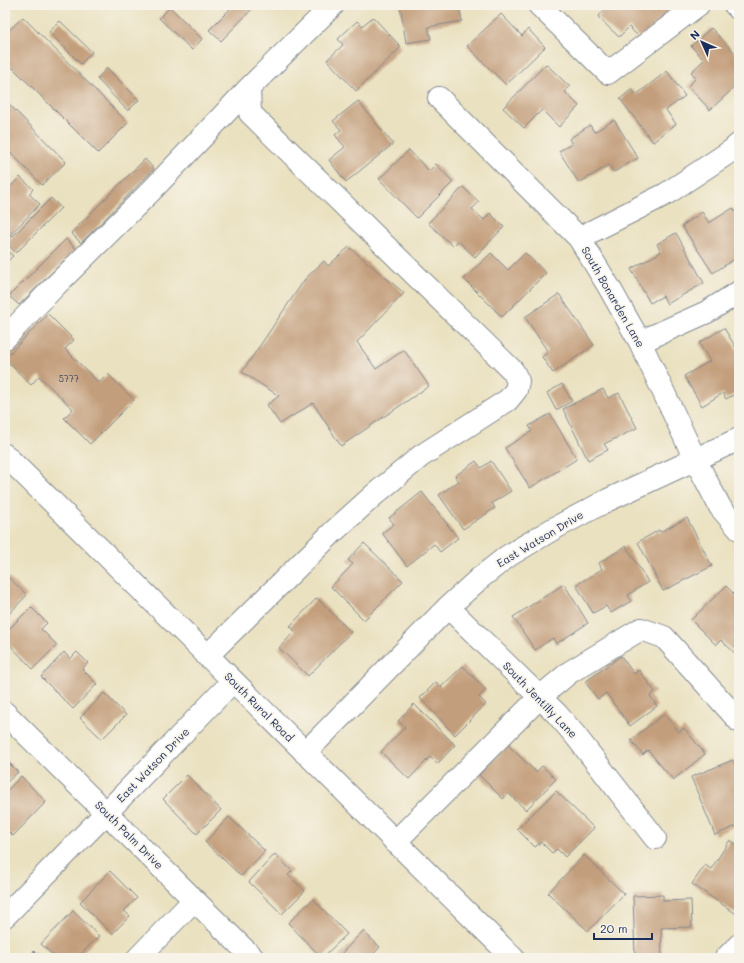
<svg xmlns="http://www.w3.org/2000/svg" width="744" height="963" font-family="Mali,sans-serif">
<rect width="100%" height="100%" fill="#f7f3e8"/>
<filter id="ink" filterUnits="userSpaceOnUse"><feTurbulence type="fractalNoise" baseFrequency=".025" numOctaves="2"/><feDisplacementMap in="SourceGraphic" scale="8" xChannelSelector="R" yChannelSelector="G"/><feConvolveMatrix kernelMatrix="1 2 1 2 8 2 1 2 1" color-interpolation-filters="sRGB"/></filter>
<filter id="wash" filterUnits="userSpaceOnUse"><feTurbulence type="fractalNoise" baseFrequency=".012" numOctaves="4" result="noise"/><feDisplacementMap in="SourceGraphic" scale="16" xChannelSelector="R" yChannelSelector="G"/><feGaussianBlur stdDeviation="0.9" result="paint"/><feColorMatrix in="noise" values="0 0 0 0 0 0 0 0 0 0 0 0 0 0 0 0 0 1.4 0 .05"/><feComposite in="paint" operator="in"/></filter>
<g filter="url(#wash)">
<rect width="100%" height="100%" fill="#eae1c0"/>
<g id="blocks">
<path fill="#c39e7b" d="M234,5h22l-35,36 -12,-11z
M400,5h63v1h-4l3,15 -34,6 3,12 -25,4z
M606,5h61l4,3 -30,31 -12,-12 -10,10 -21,-20 10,-11z
M170,7l32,32 -10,11 -33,-32z
M501,14l21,22 6,-7 17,18 -39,38 -39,-39z
M23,17l105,106 -30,30 -93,-93v-26z
M373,17l28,30 -45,44 -29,-31 16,-15 -5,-6 19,-18 5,5z
M60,21l32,31 -11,12 -32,-32z
M711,28l28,29v26l-29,27 -22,-24 8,-8 -5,-6 13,-12 -13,-14z
M546,64l24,23 -5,5 14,14 -20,21 -17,-17 -18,18 -21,-20z
M107,68l32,32 -11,11 -31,-32z
M667,71l18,25 -19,14 10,14 -23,18 -33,-43 12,-10 4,6z
M5,100l61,62 -24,23 -37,-38z
M358,101l35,43 -47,38 -17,-22 16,-13 -10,-12 6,-5 -8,-9z
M614,120l24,38 -24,14 -5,-7 -30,18 -20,-32 13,-7 -3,-5 21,-14 4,7z
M409,150l20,21 7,-7 17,18 -36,36 -38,-39z
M145,159l9,10 -73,74 -10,-10z
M20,177l13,12 -4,5 11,10 -35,36v-48z
M463,187l16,15 -7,7 12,11 6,-7 14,14 -29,30 -17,-16 -5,5 -25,-23z
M51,198l10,10 -45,45 -10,-10z
M733,208l6,10v38l-26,17 -31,-47 20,-14 7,11z
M676,233l28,50 -37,21 -4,-8 -13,7 -19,-34 30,-17 -4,-8z
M66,239l10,10 -57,56 -10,-9z
M5,247l8,9 -8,8z
M349,247l55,46 -47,49 19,27 28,-19 25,36 -88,60 -28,-43 -33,21 -13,-19 12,-9 -37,-24 63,-93 19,-18 4,5z
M491,253l17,17 17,-17 21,20 -44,44 -38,-38z
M559,294l35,51 -41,28 -11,-16 6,-5 -23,-35z
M48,314l26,26 -9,9 34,34 9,-9 26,26 -44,44 -26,-26 9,-9 -34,-33 -8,9 -26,-26v-1z
M724,328l15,25v39l-13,7 -3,-6 -21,13 -18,-30 26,-15 -11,-18z
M562,384l10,17 -16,9 -9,-17z
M603,389l5,9 11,-5 18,35 -33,16 4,6 -20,10 -25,-51z
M550,414l27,45 -47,29 -25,-40 27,-17 -3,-5z
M476,461l5,7 10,-7 20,30 -19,12 3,5 -32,21 -24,-34 20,-14 -4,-5z
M422,492l36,46 -18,14 -6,-8 -27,22 -25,-33 12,-9 -5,-6z
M687,518l25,48 -49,25 -25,-49 21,-12 1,2z
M364,543l39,38 -39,39 -33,-33 22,-23 -5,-4z
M626,546l22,36 -20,13 3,6 -20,12 -5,-7 -13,7 -17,-28 26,-16 -3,-6z
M5,574l22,21 -22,23z
M564,584l24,39 -32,21 -3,-6 -18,12 -22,-33z
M726,586l13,13v56l-1,1 -17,-16 -5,5 -25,-25z
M317,598l34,34 -43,44 -29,-28 16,-17 -5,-5z
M31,607l16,16 -6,6 16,16 -24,24 -28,-29v-7z
M64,652l6,7 7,-7 11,11 -6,6 15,15 -24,25 -32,-32z
M621,656l13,18 5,-4 16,22 -5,4 7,10 -27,20 -24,-33 -8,6 -13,-17z
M463,666l23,24 -7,7 7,7 -31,31 -35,-37 16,-16 5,5z
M104,693l22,22 -24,24 -22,-21z
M414,704l41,41 -18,19 -7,-7 -21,22 -28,-27 24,-25 -7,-6z
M664,714l15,18 5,-4 21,26 -32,26 -25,-30 -5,5 -12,-15z
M508,745l28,27 6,-6 14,13 -30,31 -18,-17 -5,6 -24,-24z
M5,759l13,13 -13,12z
M733,760l6,15v50l-24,10 -24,-58z
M187,775l34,35 -24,24 -34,-35z
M21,776l25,26 -33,34 -8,-8v-35z
M556,791l38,37 -29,29 -8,-8 -5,4 -11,-11 -6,5 -18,-18z
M229,817l36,34 -24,25 -36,-34z
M730,840l9,6 -1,69 -46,-31 13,-19 6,4z
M275,854l17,17 -4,4 17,16 -23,23 -33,-32z
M584,855l40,39 -36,37 -40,-38z
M110,871l27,27 -13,13 6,5 -18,18 -32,-32z
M663,895v6l28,-1 1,27 -31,1 1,29 -27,1 -2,-62z
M313,899l34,35 -25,24 -34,-35z
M73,911l26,25 -17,17 5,5h-31l-15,-14z
M363,931l17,16 -9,10 1,1h-35z
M34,951l7,7h-14z"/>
</g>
</g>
<g filter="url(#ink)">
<use href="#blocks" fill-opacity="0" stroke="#82888f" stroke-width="1"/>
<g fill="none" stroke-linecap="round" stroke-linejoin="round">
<g stroke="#82888f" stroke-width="24">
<path id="minor" d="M539,5l69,68 90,-68
M735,5l4,4
M439,98l140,140 30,49 31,55 55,117 25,48 19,22
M579,238l87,-44 65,-43 8,-7
M5,338l51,-53 96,-95 97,-102
M640,342l67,-30 32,-20
M448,607l109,107 18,21 80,103
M207,656l126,-124 41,-37 47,-39 87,-56 8,-10 2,-9 -5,-10 -263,-258 -1,-25 84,-83
M5,713l248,245
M305,753l143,-146 32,-29 28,-22 45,-27 55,-29 131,-61
M395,842l145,-145 30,-25 71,-43 23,8 75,84
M5,916l101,-103 127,-132
M138,958l56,-58
M726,958l13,-13"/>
</g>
<g stroke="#82888f" stroke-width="24">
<path id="major" d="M5,455l508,503"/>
</g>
<use href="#minor" stroke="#fff" stroke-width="22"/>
<use href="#major" stroke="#fff" stroke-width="22"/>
</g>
</g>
<g text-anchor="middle" stroke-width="3.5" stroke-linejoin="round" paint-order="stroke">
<g font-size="9" fill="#454b65">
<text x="69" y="382">5777</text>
</g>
<g font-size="11" fill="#1b2f5e" stroke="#f7f3e8">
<text transform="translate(613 297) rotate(60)" y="4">South Bonarden Lane</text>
<text transform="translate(540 539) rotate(-31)" y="4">East Watson Drive</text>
<text transform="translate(540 700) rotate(46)" y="4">South Jentilly Lane</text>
<text transform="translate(259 707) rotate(45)" y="4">South Rural Road</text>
<text transform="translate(153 765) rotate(-46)" y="4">East Watson Drive</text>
<text transform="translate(129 835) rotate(45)" y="4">South Palm Drive</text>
</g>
</g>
<rect width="744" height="963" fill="none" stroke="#f7f3e8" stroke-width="20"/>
<g transform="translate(702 42) rotate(315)" stroke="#f7f3e8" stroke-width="3" paint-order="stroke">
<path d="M0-3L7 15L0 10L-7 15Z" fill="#1b2f5e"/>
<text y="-6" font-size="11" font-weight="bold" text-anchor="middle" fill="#1b2f5e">N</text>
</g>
<path d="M594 933v6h58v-6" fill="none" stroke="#1b2f5e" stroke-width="2"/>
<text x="600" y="933" font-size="12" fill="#1b2f5e" stroke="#f7f3e8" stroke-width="3" paint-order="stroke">20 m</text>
</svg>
